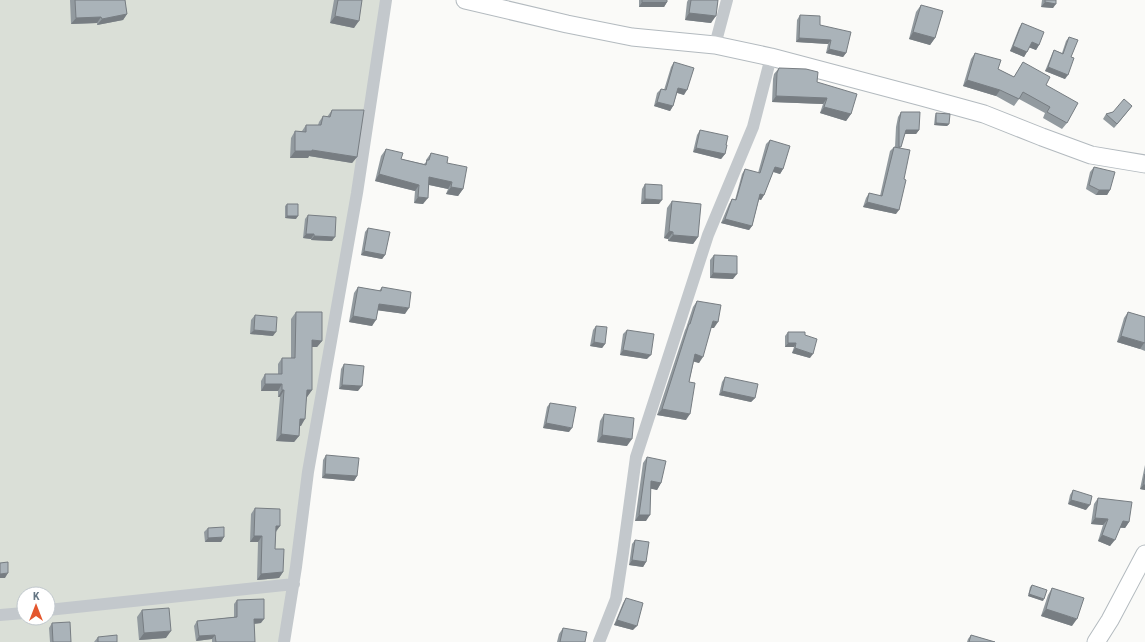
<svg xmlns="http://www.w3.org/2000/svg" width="1145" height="642" font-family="'Source Sans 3',sans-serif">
<rect width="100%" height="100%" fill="#fafaf8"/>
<path fill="#dadfd7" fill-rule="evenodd" d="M0,0h386l-92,584 -5,58h-289zM24,594h24v24h-24z"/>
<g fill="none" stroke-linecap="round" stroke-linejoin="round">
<g stroke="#b3babf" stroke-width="19">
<path id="secondary" d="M465,0l102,24 65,13 83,8 56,12 151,40 62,17 58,23 49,18 54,9
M1096,642l14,-22 35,-66"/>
</g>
<path stroke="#c3c8cc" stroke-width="12" d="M715,45l12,-45
M48,610l246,-26
M0,615l24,-2
M284,642l12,-75 12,-95 49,-279 29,-193
M599,642l17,-43 7,-46 13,-96 72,-222 45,-108 18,-70"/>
<use href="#secondary" stroke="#fff" stroke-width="17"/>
</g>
<path fill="#929a9f" d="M70,0h55l2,14 -4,6 -26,5v-2l-26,1z
M334,0h28l-8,28 -24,-5z
M639,0h28v2l-3,5h-25z
M688,0h30l-7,23 -26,-3 2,-18z
M1042,0h14l-3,8 -12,-1z
M921,5l14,33 -5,7 -21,-6 7,-27z
M800,15l20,10 26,28 -3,4 -17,-4 2,-9 -32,-2 1,-22z
M1022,23l17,22 -3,5 -7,-3 -5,10 -14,-6 9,-23z
M1069,37l2,20 -6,22 -20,-8 7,-17 2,-4 8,3 4,-12z
M975,53l23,16 16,8 9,-15 23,23 21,38 -5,6 -19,-11 2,-5 -26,-14 -5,7 -18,-10 -33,-10 8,-27z
M674,62l10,33 -7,-2 -4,13 -3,5 -16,-5 3,-13 4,-4 3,1 7,-23z
M779,68l38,14 34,32 -5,7 -26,-8 3,-9 -51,-2 1,-23 1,-5z
M1132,106l-18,22 -11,-9 3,-5z
M332,110l25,47 -5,6 -43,-7 -1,2h-18l1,-20 4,-7h7l4,-6h12l1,-3 4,-6 4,1z
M901,112l18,18 -3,4h-11l-5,14 -4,66 -33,-7 3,-9 3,-5 11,3 10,-45 4,-4h1l1,-20 2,-10z
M936,113l13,11 -2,2 -13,-1 1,-9z
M700,130l26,15 -1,9 -4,5 -28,-7 4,-17z
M770,140l13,29 -3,5 -7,-2 -9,23 -3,5 -2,-1 -7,27 -3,4 -28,-7 8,-19 3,-5 3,1 7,-26 3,-5 13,4 8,-29z
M386,149l15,10 23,5 2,-2v-2l5,-7 16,10 16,26 -5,7 -12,-2 2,-5 -19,-4 -6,19 -9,-1 1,-12 -40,-10 6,-25z
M1094,167l16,23 -3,5h-11l-10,-6 4,-17z
M645,184l14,20h-18l1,-15z
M672,201l26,36 -5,7 -25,-3v-2l-4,-1 3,-30z
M287,204l9,15 -11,-1v-12z
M308,215l24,26 -21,-1v-1l-8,-1 2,-19z
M368,228l17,27 -3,4 -21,-4 4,-23z
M714,255l19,24 -23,-1v-18z
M358,287l21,4 3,-4 23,27 -27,-4 -6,16 -23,-4 5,-29z
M697,301l17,27h-3l-12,35 -5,-2 -5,21 -3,38 -29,-5 28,-85 1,-2 7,-21z
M296,312l26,29 -5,6h-5v43l-5,7 -6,29h-1l-1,10 -5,6 -18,-1 4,-44h-2v-6h-17v-10l4,-7h13v-10l4,-6h9v-39z
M1128,312l17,5v34l-5,-2 -23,-7 7,-24z
M255,315l18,21 -23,-2 1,-14z
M596,326l9,18 -3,4 -12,-2 3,-16z
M627,330l20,29 -27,-4 3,-21z
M788,332l17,3 5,23 -18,-5 2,-6h-9v-11z
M344,364l14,27 -19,-2 2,-20z
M725,377l30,21 -4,4 -32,-7 3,-13z
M550,403l19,29 -26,-4 4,-21z
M604,414l23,32 -30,-4 3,-21z
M326,455l31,21 -3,5 -32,-3 1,-18z
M647,457l14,26 -4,7 -6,-2 -5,33h-11l8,-58z
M1145,465v25l-5,-1z
M1073,490l13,20 -18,-6 2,-9z
M1098,498l31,24 -4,6h-5l-10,18 -12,-5 5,-16 -12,-1 3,-20z
M255,508l25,18 -4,6 -1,17 8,23 -4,6 -22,2 1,-38h-8l1,-28z
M208,528l16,9 -3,5h-16l-1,-10z
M635,540l11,22 -3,5 -14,-2 3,-21z
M1032,585l11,16 -15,-5 2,-9z
M1052,588l20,38 -31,-10 7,-21z
M626,598l7,32 -19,-5 9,-22z
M237,600l24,23 -7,1 1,18h-43v-3l-16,2 -2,-15 3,-5 37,-4v-13z
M142,610l24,28 -27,2 -2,-23z
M52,623l19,19h-21l-1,-14z
M563,628l22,14h-28l2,-8z
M971,635l24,7h-28l1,-3z
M98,637l19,5h-23z"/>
<path fill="#777d82" d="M642,2h25l-3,5h-25z
M1045,2l11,2 -3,4 -12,-1z
M689,13l27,3 -5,7 -26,-3z
M127,14l-4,6 -26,5 5,-6z
M335,16l24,5 -5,7 -24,-5z
M101,17l-4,6 -26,1 5,-6z
M913,32l22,6 -5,7 -21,-6z
M799,38l32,2 -3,4 -32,-2z
M1032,42l7,3 -3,5 -8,-3z
M1013,46l14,6 -3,5 -14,-6z
M829,49l17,4 -3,4 -17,-4z
M1048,67l20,8 -3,4 -20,-8z
M967,80l33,10 -4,6 -33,-10z
M678,88l9,2 -3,5 -9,-3z
M776,96l51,2 -4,6 -51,-2z
M657,102l16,4 -3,5 -16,-5z
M1132,106l-3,4 -15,18 3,-4z
M824,107l27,7 -5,7 -26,-8z
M936,123l13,1 -2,2 -13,-1z
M906,130h13l-3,4h-13z
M696,148l29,6 -4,5 -28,-7z
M312,150l45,7 -5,6 -43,-7 -1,2h-18l5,-7z
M775,167l8,2 -3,5 -9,-3z
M379,174l40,11 -4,6 -40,-10z
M429,177l23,5 -4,7 -23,-5z
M451,187l12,2 -5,7 -12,-2z
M1099,190h11l-3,5h-11z
M760,194l4,1 -3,5 -4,-1z
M418,197l10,1 -5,6 -9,-1z
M645,199l17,1 -3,4h-18z
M867,202l32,8 -3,4 -33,-7z
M287,216h11l-2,3 -11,-1z
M725,219l27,7 -3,4 -28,-7z
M669,231l4,1 -5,7 -4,-1z
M306,234h8l-3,5 -8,-1z
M673,235l25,2 -5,7 -25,-3z
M314,236l21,1 -3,4 -21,-1z
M364,251l21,4 -3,4 -21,-4z
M713,273l24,1 -4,5 -23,-1z
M379,304l30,4 -4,6 -30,-4z
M353,316l23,4 -4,6 -23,-4z
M713,321l5,1 -4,6h-6z
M254,330l22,2 -3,4 -23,-2z
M1121,336l23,7 -4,6 -23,-7z
M312,340l10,1 -5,6h-10z
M594,342l11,2 -3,4 -12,-2z
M788,343h8l-2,4h-9z
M795,348l18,6 -3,4 -18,-5z
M623,350l28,5 -4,4 -27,-4z
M695,354l8,3 -4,6 -8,-2z
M265,384h17l-4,7h-17z
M342,385l20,1 -4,5 -19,-2z
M282,390h2l-4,7h-2z
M307,390h5l-5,7z
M722,391l33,7 -4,4 -32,-7z
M662,409l28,5 -4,6 -29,-5z
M300,419h5l-4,7 -5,-1z
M546,423l26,5 -3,4 -26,-4z
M281,434l18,2 -5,6 -18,-1z
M602,435l30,4 -5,7 -30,-4z
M325,474l32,2 -3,5 -32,-3z
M651,481l10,2 -4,7 -10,-2z
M1143,485h2v5l-5,-1z
M1071,500l19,5 -4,5 -18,-6z
M639,515h11l-4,6h-11z
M1095,518l13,1 -5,6 -12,-1z
M1123,521l6,1 -4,6 -7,-1z
M276,526h4l-5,6z
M1102,535l13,5 -5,6 -12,-5z
M254,536h8l-4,6h-8z
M224,537l-3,5h-16l3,-4z
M632,560l14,2 -3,5 -14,-2z
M283,572l-4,6 -22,2 4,-6z
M8,573l-3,5h-5v-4z
M1029,594l15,5 -1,2 -15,-5z
M1046,609l31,10 -5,7 -31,-10z
M254,619h10l-3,4 -10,1z
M617,620l20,6 -4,4 -19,-5z
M171,631l-5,7 -27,2 5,-7z
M215,635l-3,4 -16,2 3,-5z"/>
<path fill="#aab3b9" stroke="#777d82" d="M75,0h50l2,14 -25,5 -1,-2 -25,1z
M338,0h24l-3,21 -24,-5z
M642,0h25v2h-25z
M691,0h27l-2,16 -27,-3z
M1045,0h11v4l-11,-2z
M921,5l22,6 -8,27 -22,-6z
M800,15l20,1v9l31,7 -5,21 -17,-4 2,-9 -32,-2z
M1022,23l22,9 -5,13 -7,-3 -5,10 -14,-6z
M1069,37l9,3 -7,17 3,1 -6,17 -20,-8 6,-17 9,4z
M975,53l26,7 -3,9 16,8 9,-15 27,15 -4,8 32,18 -11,20 -20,-11 3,-5 -27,-15 -4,7 -19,-9 -33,-10z
M674,62l20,6 -7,22 -9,-2 -5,18 -16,-4 4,-13 5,1z
M779,68l27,1 12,3 -1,10 40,12 -6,20 -27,-7 3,-9 -51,-2 1,-23z
M1124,99l8,7 -15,18 -11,-10 7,-2z
M332,110h32l-7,47 -45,-7v1h-17v-20l11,1v-7h15l2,-9 7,1z
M901,112h19l-1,18h-13l-5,17h-2v-24z
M936,113l14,1 -1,10 -13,-1z
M700,130l28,6 -2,9h1l-2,9 -29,-6z
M770,140l20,6 -7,23 -8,-2 -11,28 -4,-1 -8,32 -27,-7 7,-20 4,1 9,-31 15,4z
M894,147l16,3 -6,29 2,1 -7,30 -32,-8 2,-9 13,3z
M386,149l17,4 -2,6 25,6 1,-5h2l2,-7 17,4 -1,6 20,4 -4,22 -12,-2 1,-5 -23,-5 -1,21 -10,-1 1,-12 -40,-11z
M1094,167l21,5 -5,18h-11l-10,-5z
M645,184l17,1v15l-17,-1z
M672,201l29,3 -3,33 -25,-2v-3l-4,-1z
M287,204h11v12h-11z
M308,215l28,2 -1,20 -21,-1v-2h-8z
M368,228l22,4 -5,23 -21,-4z
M714,255l23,1v18l-24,-1z
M358,287l23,4 1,-4 29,5 -2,16 -30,-4 -3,16 -23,-4z
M697,301l24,4 -3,17 -5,-1 -10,36 -8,-3 -6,28 6,1 -5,31 -28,-5 27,-85h1z
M296,312h26v29l-10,-1v50h-5l-2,29h-5l-1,17 -18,-2 3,-44h-2v-6h-17v-10h17v-16h13z
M1128,312l17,5v26l-24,-7z
M255,315l22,2 -1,15 -22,-2z
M596,326l11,1 -2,17 -11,-2z
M627,330l27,4 -3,21 -28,-5z
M788,332h17v3l12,4 -4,15 -18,-6 1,-5h-8z
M344,364l20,2 -2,20 -20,-1z
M725,377l33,7 -3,14 -33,-7z
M550,403l26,4 -4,21 -26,-5z
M604,414l30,4 -2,21 -30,-4z
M326,455l33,3 -2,18 -32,-2z
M647,457l19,4 -5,22 -10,-2 -1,34h-11z
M1145,474v11h-2z
M1073,490l19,6 -2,9 -19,-5z
M1098,498l34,4 -3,20 -6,-1 -8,19 -13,-5 6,-16 -13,-1z
M255,508l25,1v17h-4l-1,23h9l-1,23 -22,2 1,-38h-8z
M224,527v10l-16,1v-10z
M635,540l14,2 -3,20 -14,-2z
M8,562v11l-8,1v-11z
M1032,585l15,5 -3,9 -15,-5z
M1052,588l32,10 -7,21 -31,-10z
M626,598l17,5 -6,23 -20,-6z
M264,599v20h-10l1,23h-39l-1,-7 -16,1 -2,-15 40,-4v-17z
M169,608l2,23 -27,2 -2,-23z
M70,622l1,20h-18l-1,-19z
M563,628l24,4 -2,10h-25z
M117,635v7h-19v-5z
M971,635l24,7h-26z"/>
<g transform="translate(36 606)"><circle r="19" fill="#ffffff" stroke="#c1c8cd"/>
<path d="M0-3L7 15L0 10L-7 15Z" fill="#e4572e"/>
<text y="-6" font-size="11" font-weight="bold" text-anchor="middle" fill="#657683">K</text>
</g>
</svg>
